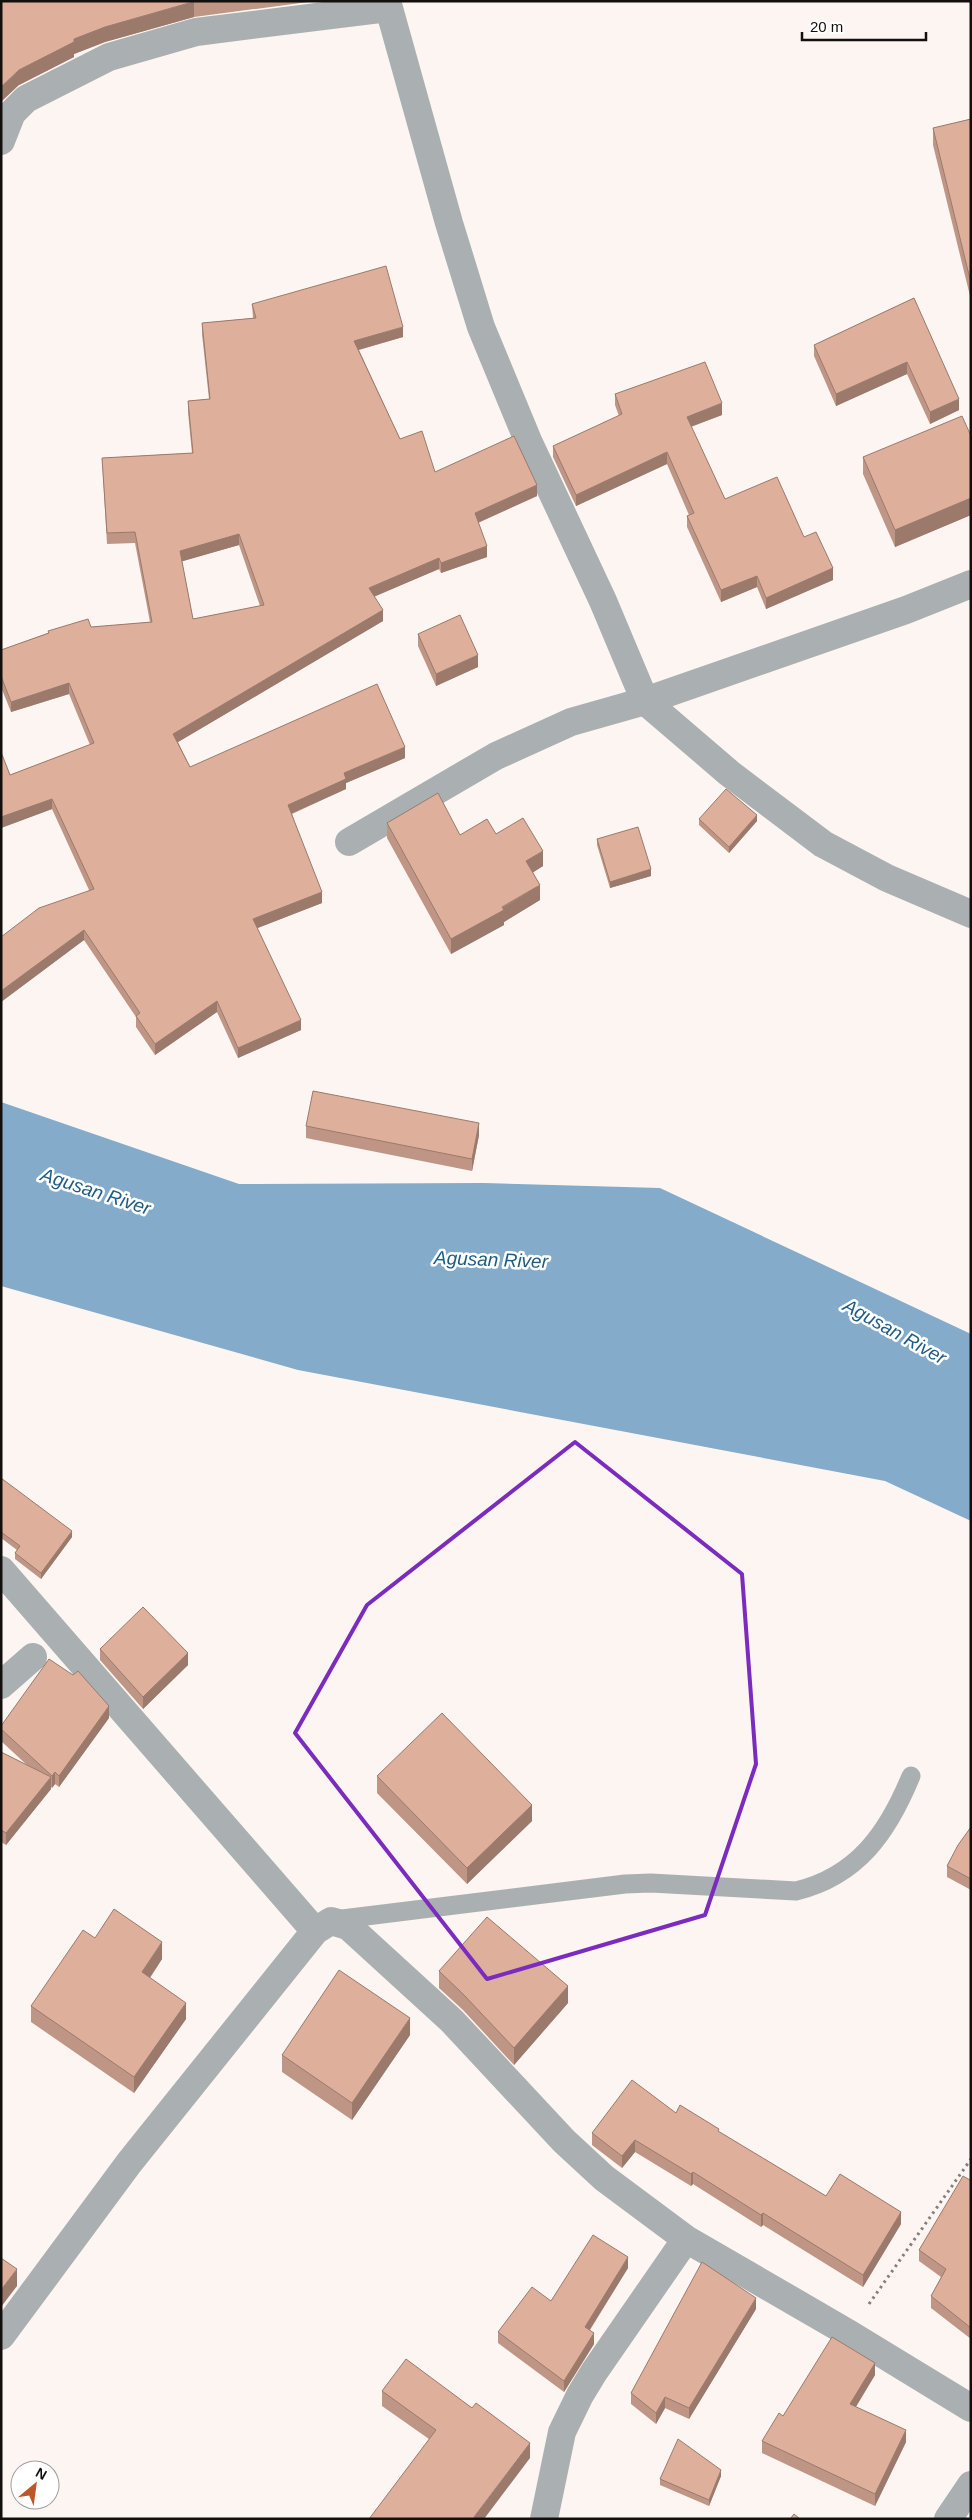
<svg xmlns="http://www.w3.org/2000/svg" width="972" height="2520" font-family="Helvetica,sans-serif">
<rect width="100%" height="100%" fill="#fdf5f2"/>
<path fill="#84abca" d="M1,1102l238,82 245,-1 176,5 311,146v187l-86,-40 -587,-111 -297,-84z"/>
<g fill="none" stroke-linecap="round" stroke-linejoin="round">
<path stroke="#847e7c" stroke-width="3" stroke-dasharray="2.5 4" stroke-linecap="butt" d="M869,2304l102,-145"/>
<path stroke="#aab0b1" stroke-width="19" d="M334,1920l291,-36 26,-1 145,8c62,-15 92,-59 115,-115"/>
<path stroke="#aab0b1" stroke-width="28" d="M387,1l62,222 32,104 48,116 74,158 42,100 84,72 94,71 64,34 84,36
M1,141l11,-28 14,-14 83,-42 87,-25 192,-24
M349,842l147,-86 75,-34 74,-21 261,-91 65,-26
M1,1570l314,361
M1,1685l32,-28
M1,2336l128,-173 186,-232 16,-10 17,5 104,95 112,120 40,37 82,61 162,94 123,75
M544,2519l18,-87 18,-37 14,-23 92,-133
M948,2519l23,-34"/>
</g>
<path fill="#bf9685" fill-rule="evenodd" d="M1,1h315l-122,16 -89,25 -31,12v3l-55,28z
M971,119v181l-38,-155v-17z
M914,298l45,112 -29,14 -23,-50 -71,32 -22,-50v-11z
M252,304l151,33 -44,13 41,89 35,33 102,24 -59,27 9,34 -46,16 -2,-4 -65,27 9,25 -205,121 12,25 215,-9 -59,25v6l-54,25 30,89 -65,25 44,102 -63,28 -21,-46 -62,43 -19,-28v-10l-52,-77 -83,62 88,-112 -37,-81 -51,19v-76l9,23 80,-30 -21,-51 -58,18 -10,-25v-37l47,-17v-2l102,-9 -15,-79 -28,1 -5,-86 90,-5 -4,-41v-11l21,-2 -7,-65v-11l51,-5zM239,545l21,61 -67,13 -11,-58z
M615,394l107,21 -31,12 34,72 79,38 29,43 -67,29 -9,-22 -36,15 -34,-75v-11l2,-1 -22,-51 -91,42 -23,-49v-11l66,-30 -4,-11z
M971,436v79l-76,32 -32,-73v-17z
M418,634l60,33 -42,19 -18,-40z
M699,819l58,2 -28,32 -30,-28z
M387,823l73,12 36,-1 47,32 -10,6 7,28 -36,22v3l-53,29 -64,-116z
M597,839l54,37 -41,12 -13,-43z
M306,1126l173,9 -7,36 -166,-33z
M1,1478l71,59 -31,42 -26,-20v-6l2,-3 -16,-12z
M100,1649l88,16 -45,44 -43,-49z
M109,1718l-50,69 -4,-3 -3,4 -1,-1v2l-45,56 -5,-3v-90l26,13 -26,-24v-15z
M377,1776l155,45 -65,63 -90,-91z
M971,1827v63l-24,-13v-11z
M95,1938l67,21 -12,19 36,41 -52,74 -103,-71v-16z
M439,1971l129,32 -54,62 -51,-55 -24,-22z
M410,2035l-58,85 -70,-48v-17z
M676,2113l43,19 107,64 75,28 -38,63 -100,-62 -2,2 -68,-43 -2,2 -56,-34 -13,16 -30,-23v-12z
M971,2179v160l-40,-31v-12l10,-19 -22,-16v-11z
M628,2268l-38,62 4,14 -30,48 -66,-49v-11l53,-31z
M756,2309l-67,110 -24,-11 -9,16 -25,-20v-11z
M875,2375l-19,32 50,35 -31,64 -113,-53v-12l21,-25z
M382,2391l148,67 -101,-19 -47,-33z
M721,2476l-12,30 -49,-21v-6z"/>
<path fill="#9b7a6c" d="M194,2v15l-89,25 -31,12v3l-55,28 -18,17v-15l18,-17 55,-31 31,-12z
M403,327v10l-49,14v-10z
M907,362v12l-71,32v-12z
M959,399v11l-29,14v-12z
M722,403v12l-35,13v-11z
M667,452v12l-91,42v-11z
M537,485v11l-62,28v-11z
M971,498v17l-76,32v-17z
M239,534v11l-59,17v-11z
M487,546v11l-46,16v-10z
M439,558v11l-70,30v-11z
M833,568v12l-67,29v-11z
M757,576v11l-36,15v-12z
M383,610v11l-210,124v-11z
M478,655v12l-42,19v-12z
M69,683v11l-58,18v-10z
M405,747v11l-59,25v6l-58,26v-10l56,-32z
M52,799v10l-51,19v-11z
M757,815v6l-28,32v-6z
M543,851v15l-17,11v-16z
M651,869v7l-41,12v-6z
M540,885v15l-36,22v3l-53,29v-15z
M322,892v11l-69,27v-11z
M84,930v10l-83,62v-11z
M217,1001v11l-62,43v-11z
M301,1020v10l-63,28v-10z
M479,1123v12l-7,36v-12z
M72,1531v6l-31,42v-6z
M188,1653v12l-45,44v-12z
M109,1706v12l-50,69v-11z
M55,1772v12l-3,4v-12z
M51,1777v12l-45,56v-12z
M532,1805v16l-65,63v-16z
M162,1942v17l-20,30v-17z
M568,1986v17l-54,62v-17z
M186,2003v16l-52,74v-16z
M410,2018v17l-58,85v-17z
M635,2140v12l-13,16v-12z
M693,2172v12l-2,2v-12z
M901,2212v12l-38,63v-12z
M763,2213v12l-2,2v-12z
M628,2257v11l-43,69v-10z
M17,2269v17l-16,21v-17z
M756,2298v11l-67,110v-11z
M594,2333v11l-30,48v-11z
M875,2363v12l-25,41v-12z
M665,2397v11l-9,16v-11z
M906,2430v12l-31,64v-12z
M530,2443v15l-46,61h-10v-2z
M721,2470v6l-12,30v-6z"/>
<path fill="#deaf9b" stroke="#9b7a6c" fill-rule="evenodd" d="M1,1h195l-91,26 -31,12v3l-55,28 -18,17z
M971,119v164l-38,-155z
M386,266l17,61 -49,14 46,98 22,-8 13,41 79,-36 23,49 -62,28 12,33 -46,17 -2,-5 -70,30 14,22 -210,124 17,33 187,-83 28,63 -61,26 2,6 -58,26 34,87 -69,27 48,101 -63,28 -21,-47 -62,43 -19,-28 4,-3 -56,-83 -83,61v-54l38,-29 55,-19 -42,-90 -51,18v-65l9,23 84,-32 -25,-60 -58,19 -10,-26v-26l48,-17 -1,-2 40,-12 3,8 61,-5 -17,-90 -28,1 -5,-75 91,-5 -5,-52 22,-2 -8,-76 54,-5 -4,-14zM239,534l25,71 -71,14 -13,-68z
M914,298l45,101 -29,13 -23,-50 -71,32 -22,-49z
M705,362l17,41 -35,14 38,82 52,-22 27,60 12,-5 17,36 -67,30 -9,-22 -36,14 -34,-74 7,-3 -27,-61 -91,43 -23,-49 69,-32 -7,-20z
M962,416l9,20v62l-76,32 -32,-73z
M460,615l18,40 -42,19 -18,-40z
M726,789l31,26 -28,32 -30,-28z
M438,793l22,42 27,-16 9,15 27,-16 20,33 -17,10 14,24 -38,22 2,3 -53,29 -64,-116z
M638,827l13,42 -41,13 -13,-43z
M313,1091l166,32 -7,36 -166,-33z
M1,1478l71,53 -31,42 -26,-20 5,-7 -19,-14z
M143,1607l45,46 -45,44 -43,-48z
M49,1659l24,16 5,-4 31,35 -50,70 -4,-4 -3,4 -51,-47v-3z
M442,1713l90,92 -65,63 -90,-92z
M1,1752l50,25 -45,56 -5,-3z
M971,1827v52l-24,-13 11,-21z
M114,1909l48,33 -20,30 44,31 -52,74 -103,-71 52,-76 12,8z
M487,1917l81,69 -54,62 -51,-54 -24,-23z
M339,1970l71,48 -58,85 -70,-48z
M632,2080l44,33 4,-8 39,24 -1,2 108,65 14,-22 61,38 -38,63 -100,-62 -2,2 -68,-43 -2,2 -56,-34 -13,16 -30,-23z
M963,2176l7,4 1,-1v149l-40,-32 15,-27 -27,-19z
M593,2235l35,22 -43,70 9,6 -30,48 -66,-49 34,-45 19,14z
M1,2258l16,11 -16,21z
M702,2262l54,36 -67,110 -24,-11 -9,16 -25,-20z
M832,2337l43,26 -25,41 56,26 -31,64 -113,-53 17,-28 4,3z
M406,2359l66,49 4,-5 54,40 -56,74 3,2h-108l67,-89 -54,-39z
M678,2439l43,31 -12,30 -49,-21z
M794,2514l6,5h-10z"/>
<path fill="none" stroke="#7b2cbf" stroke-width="4" stroke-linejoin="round" d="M575,1442l167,132 14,190 -51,151 -218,64 -192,-246 72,-128z"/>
<g text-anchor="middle" stroke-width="5" stroke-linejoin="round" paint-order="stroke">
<g font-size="19" font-style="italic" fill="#1e5c86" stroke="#fff">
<text transform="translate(96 1191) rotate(18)" y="7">Agusan River</text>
<text transform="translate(491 1259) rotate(2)" y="7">Agusan River</text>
<text transform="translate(895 1331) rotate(29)" y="7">Agusan River</text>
</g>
</g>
<rect width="972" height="2520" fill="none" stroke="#130f0d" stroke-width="5"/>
<g transform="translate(35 2485) rotate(29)"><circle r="24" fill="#ffffff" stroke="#a19f9e"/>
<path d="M0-4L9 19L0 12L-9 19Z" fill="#bd5729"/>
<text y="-8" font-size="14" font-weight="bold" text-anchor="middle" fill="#130f0d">N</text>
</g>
<path d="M802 32v8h124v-8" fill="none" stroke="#130f0d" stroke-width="2.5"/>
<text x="810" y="32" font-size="15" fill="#130f0d" stroke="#ffffff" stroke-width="4" paint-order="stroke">20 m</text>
</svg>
